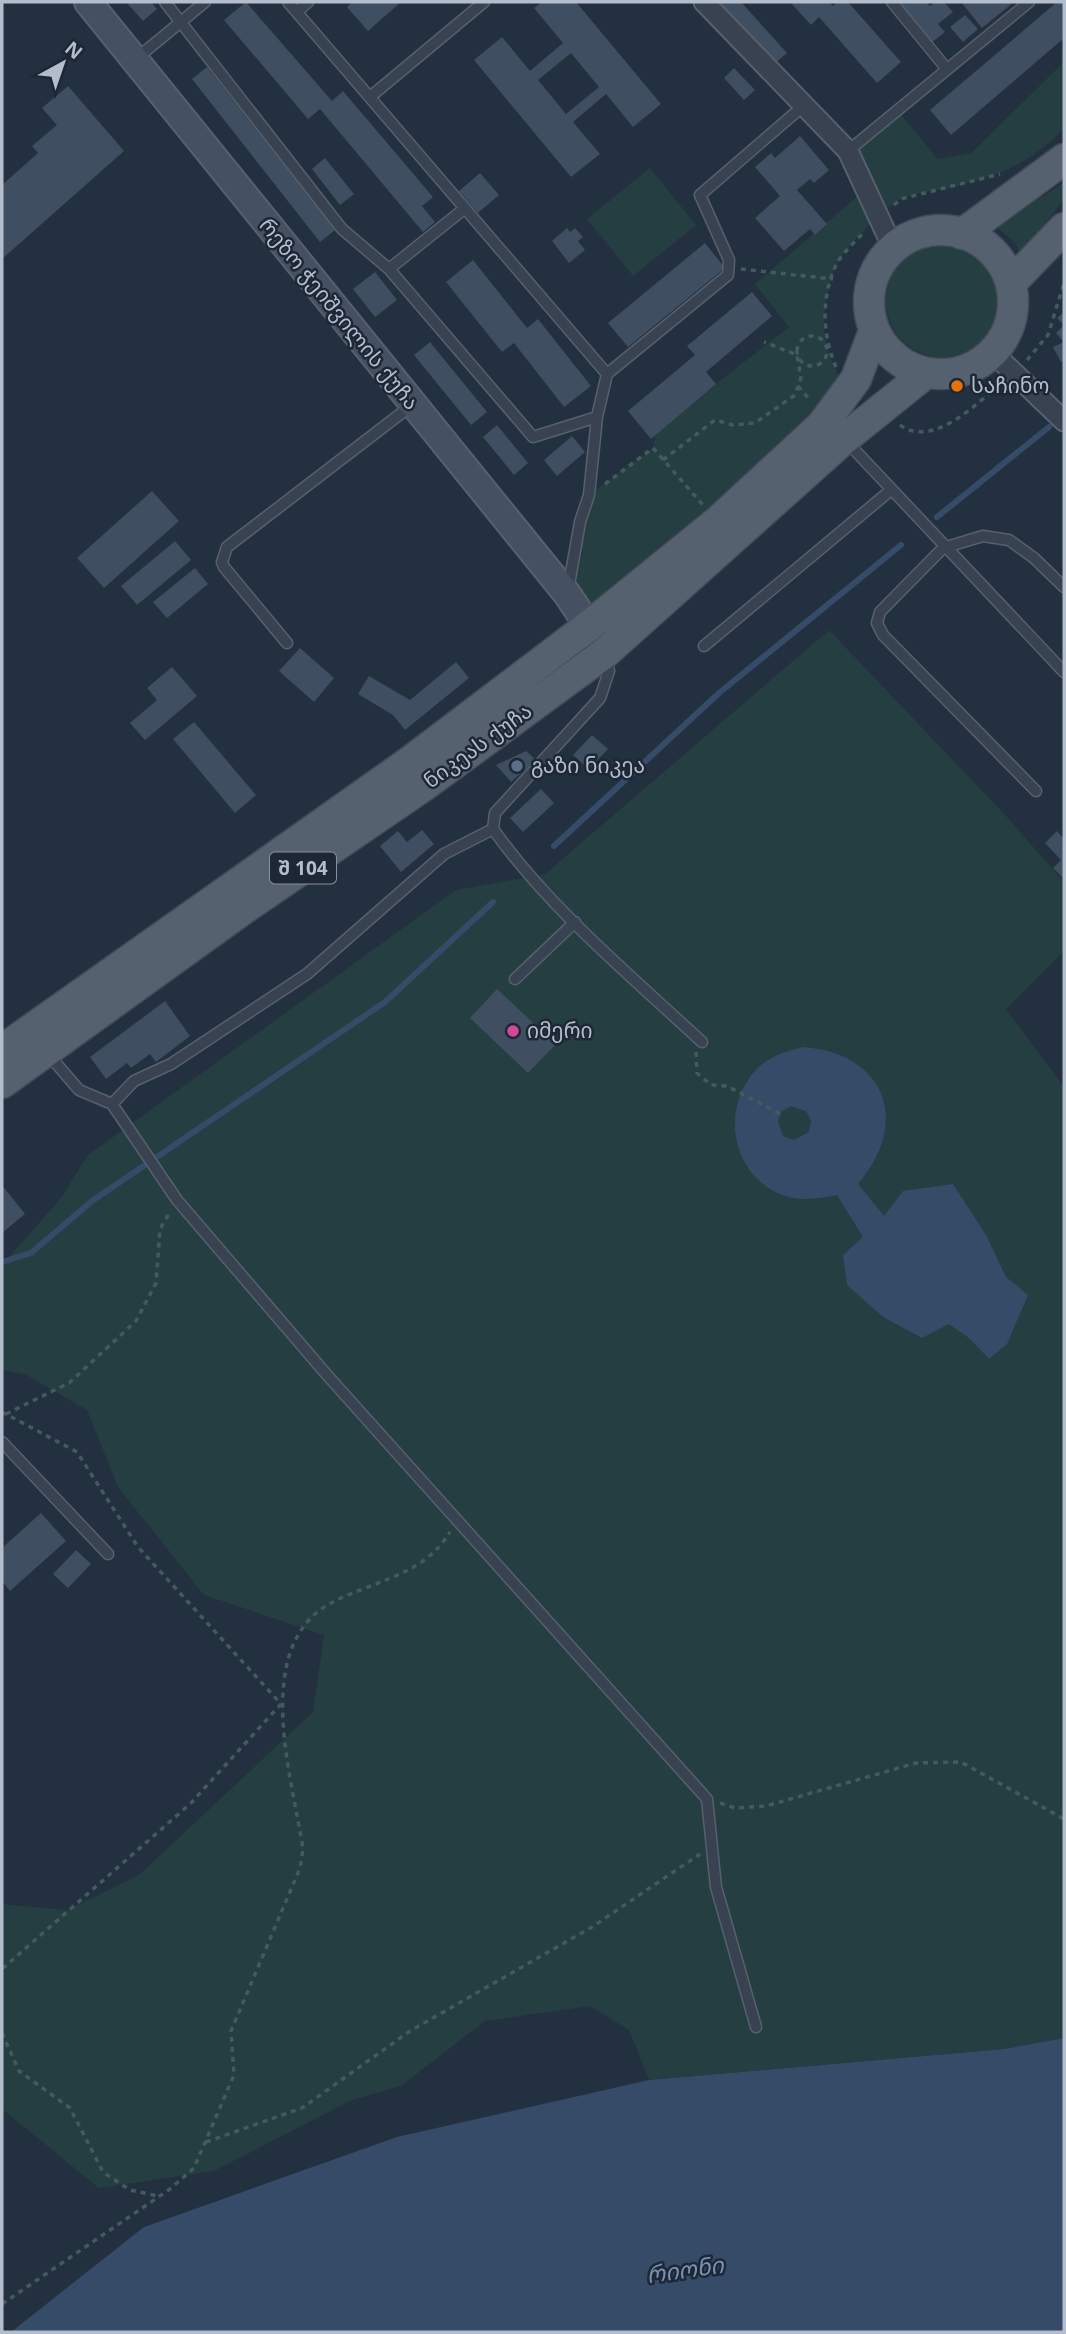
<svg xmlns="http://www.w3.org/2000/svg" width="1066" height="2334" font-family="'Open Sans','Noto Sans Georgian',sans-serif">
<rect width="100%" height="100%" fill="#233040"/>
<path fill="#253e41" d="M1064,62v67c-38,37 -65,47 -116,59 -15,3 -34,5 -47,11 -19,11 -53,46 -64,64 -7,13 -15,53 -13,68 3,18 10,45 26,56l-260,238 -23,-31 22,-99 64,-47 3,-17 133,-104 -34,-43 111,-95 -18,-38 49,-41 41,49 33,-6z
M650,168l46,57 -63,51 -46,-57z
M1064,182v16l-42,59 -7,-14 -25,-22 52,-24z
M886 301a56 56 0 1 1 112 0a56 56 0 1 1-112 0Z
M829,630l178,187 57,65v69l-58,58 58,78v951l-60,11 -355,31 -20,-50 -39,-24 -105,15 -84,65 -49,14 -138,71 -115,17 -97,-79v-205l65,6 72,-35 174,-163 11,-77 -120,-40 -86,-108 -31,-77 -62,-36 -23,-4v-105l59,-67 27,-43 368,-265 89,-16z"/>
<path fill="#364b68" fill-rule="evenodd" d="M804,1047c82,7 107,75 54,137l26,32 19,-25 50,-7 33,51 20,42 22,18 -21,49 -18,15 -20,-21 -20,-14 -27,14 -39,-21 -36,-32 -4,-30 20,-18 -26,-42c-16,3 -31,6 -48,2 -56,-15 -71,-87 -33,-127 13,-14 30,-19 48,-23zM791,1106l15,5 5,10 -2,11 -15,8 -11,-4 -5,-15 4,-10z
M1064,2038v294h-1053l133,-105 253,-90 252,-57 355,-31z"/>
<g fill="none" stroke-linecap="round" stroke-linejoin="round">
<path stroke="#364b68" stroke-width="6" d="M937,517l112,-90
M554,846l165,-153 182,-148
M2,1262l29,-9 61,-52 293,-199 108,-100"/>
</g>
<path fill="#3f4e60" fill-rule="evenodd" d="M126,2h25l6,7 -14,12z
M246,2l86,99 11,-10 90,106 -11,9 13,16 -12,10 -103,-123 -12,10 -84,-99z
M352,2h49l-33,29 -21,-24z
M542,2h34l85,102 -28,23 -27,-33 -33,28 27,32 -29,23 -97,-117 28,-23 28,34 33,-28 -29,-35zM571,53l28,34 -33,27 -28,-34z
M718,2h23l46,51 -13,11z
M790,2h39l4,4 4,-4h11l53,60 -24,21 -58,-66 -8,8z
M897,2h29l4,4 5,-4h9l9,10 -15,12 7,8 -14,11z
M961,2h53l-32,26z
M1057,2h7v36l-113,97 -21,-25z
M965,15l13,14 -15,13 -13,-15z
M207,67l128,163 -15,12 -128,-163z
M734,68l21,22 -11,10 -20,-22z
M68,86l56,65 -122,108v-74l36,-32 -6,-7 25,-21 -15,-17z
M800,136l29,34 -15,13 -4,-4 -13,11 30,34 -12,11 -5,-6 -26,22 -29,-33 25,-22 -25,-29 16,-14 4,5z
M325,158l29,36 -14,11 -28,-36z
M480,173l19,22 -21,18 -19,-22z
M567,228l3,4 5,-4 8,9 -5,4 7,9 -16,13 -17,-22z
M705,243l20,25 -97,79 -20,-24z
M473,260l54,68 11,-9 53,67 -27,21 -50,-64 -12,9 -56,-70z
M375,272l22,28 -22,17 -22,-28z
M752,292l20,24 -66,56 10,12 -65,55 -23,-28 67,-56 -8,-9z
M1064,312v26l-2,2 -6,-7 8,-8 -7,-7z
M430,342l57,70 -16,13 -57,-70z
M1064,342v19l-3,1 -8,-15z
M497,425l31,38 -14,12 -31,-38z
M572,436l13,16 -28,24 -13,-16z
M152,491l27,30 -75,67 -27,-30z
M175,541l16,19 -54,45 -16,-19z
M195,568l13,16 -41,34 -14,-16z
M300,648l34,30 -20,24 -35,-31z
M456,662l13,16 -64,52 -12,-15 -35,-21 11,-18 41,24z
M172,667l25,29 -52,44 -15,-17 27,-23 -10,-12z
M194,722l62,73 -21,18 -62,-74z
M592,735l16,14 -19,20 -16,-14z
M526,751l10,9 -25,22 -15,-17z
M541,789l13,14 -31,29 -13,-14z
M422,830l12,14 -33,28 -21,-26 18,-15 9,11z
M1057,831l7,8v40l-11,-11 8,-8 -16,-17z
M497,989l59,55 -28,29 -58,-55z
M165,1001l25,35 -34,26 -6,-8 -19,14 -4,-5 -21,16 -16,-22z
M2,1185l23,29 -23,19z
M41,1513l25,28 -56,50 -8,-10v-33z
M76,1550l15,14 -23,24 -15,-14z"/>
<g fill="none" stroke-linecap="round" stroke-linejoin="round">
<g stroke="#56606e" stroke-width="13">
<path id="lane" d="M165,2l177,227 47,40 144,168 64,-20
M288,2l319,372
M892,2l54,66
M297,12l11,-10
M137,58l68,-56
M370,97l114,-95
M848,151l181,-149
M389,269l75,-60
M847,442l217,230
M568,590l12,-68 9,-27 8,-78 10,-43 121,-99 1,-15 -29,-65 102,-88
M287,643l-63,-76 -2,-5 5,-15 185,-142
M704,646l187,-156
M606,657l3,14 -9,27 -105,115 -2,16c57,80 137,146 209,213
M1036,791l-153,-156 -6,-12 3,-11 63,-64 40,-12 26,4 25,18 30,29
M515,979l60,-57
M48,1054l31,36 33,14 65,96 150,175 380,424 9,88 40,140
M112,1104l22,-23 37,-17 136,-90 137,-120 49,-25
M2,1442l106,112"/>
</g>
<g stroke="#56606e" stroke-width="23">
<path id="street" d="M704,2l144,149 45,97
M993,353l71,68"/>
</g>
<g stroke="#56606e" stroke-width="30">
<path id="secondary" d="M88,2l479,592 33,49"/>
</g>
<g stroke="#414b59" stroke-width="33">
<path id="primary" d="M869 302a72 72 0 1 1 144 0a72 72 0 1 1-144 0Z
M962,234l102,-75
M1011,283l53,-55
M2,1050l410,-290 178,-135 127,-103 105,-97 34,-46 18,-48
M2,1083l240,-173 183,-125 180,-132 239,-214 82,-66"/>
</g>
<path stroke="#445b5e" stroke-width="3.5" stroke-dasharray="5 5" stroke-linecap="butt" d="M894,205l7,-6 99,-25
M741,269l92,10
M797 351a15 15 0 1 1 30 0a15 15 0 1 1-30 0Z
M1027,360l21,-25 16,-52
M836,367c-14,-33 -15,-69 0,-102 6,-12 20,-24 29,-34
M798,386l12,14
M900,425c32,24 77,-21 101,-42
M663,460l52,-40 18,5 22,-2 40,-28 6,-17 -4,-23 -33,-13
M605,484l48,-36 50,57
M696,1052l1,21 14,12 16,1 57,30
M2,1412l75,40 61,95 143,157 -91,100 -188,165
M6,1414l63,-31 67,-62 20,-38 4,-54 10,-17
M720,1803l15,5 31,-2 150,-43 45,-1 103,57
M2,2033l17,38 51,37 33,64 27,18 28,6
M206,2142l96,-34 108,-77 182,-104 108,-73
M2,2304l168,-115 24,-21 40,-93 -3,-44 69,-163 3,-19c-10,-65 -43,-173 5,-228 15,-17 35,-24 55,-32 35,-14 66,-23 87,-57"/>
<use href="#lane" stroke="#384250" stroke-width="10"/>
<use href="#street" stroke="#384250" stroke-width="19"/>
<use href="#secondary" stroke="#455163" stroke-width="26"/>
<use href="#primary" stroke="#566170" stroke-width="30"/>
</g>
<circle fill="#e8710a" stroke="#1d2735" stroke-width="2.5" cx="957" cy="386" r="7"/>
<circle fill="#5c6f8a" stroke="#1d2735" stroke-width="2.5" cx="517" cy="766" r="7"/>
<circle fill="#d1479c" stroke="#1d2735" stroke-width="2.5" cx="513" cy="1031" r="7"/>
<g text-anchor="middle" stroke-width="5" stroke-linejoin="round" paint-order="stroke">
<rect fill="#1d2735" stroke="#87909e" stroke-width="2" x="270" y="852.5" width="66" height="31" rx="5"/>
<g font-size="19" font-weight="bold" fill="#b4bdcb">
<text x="303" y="875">შ 104</text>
</g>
<g font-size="21" fill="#b4bdcb" stroke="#1d2735">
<text transform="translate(339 314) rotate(51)" y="7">რეზო ჭეიშვილის ქუჩა</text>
<text transform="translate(478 746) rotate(-36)" y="7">ნიკეას ქუჩა</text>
</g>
<g font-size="21" fill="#b4bdcb" stroke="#1d2735" text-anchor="start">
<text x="971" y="393">საჩინო</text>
<text x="531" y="773">გაზი ნიკეა</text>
<text x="527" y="1038">იმერი</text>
</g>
<g font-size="23" font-style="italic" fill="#7a93b4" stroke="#1d2735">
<text transform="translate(685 2270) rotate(-8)" y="8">რიონი</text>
</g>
</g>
<rect width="1066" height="2334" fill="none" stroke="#b4bdcb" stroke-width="7"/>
<g transform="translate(63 63) rotate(40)" stroke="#1d2735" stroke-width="5" paint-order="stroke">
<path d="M0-5L12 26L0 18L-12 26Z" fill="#b4bdcb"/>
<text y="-10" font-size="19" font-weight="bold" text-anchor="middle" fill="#b4bdcb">N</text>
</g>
</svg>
